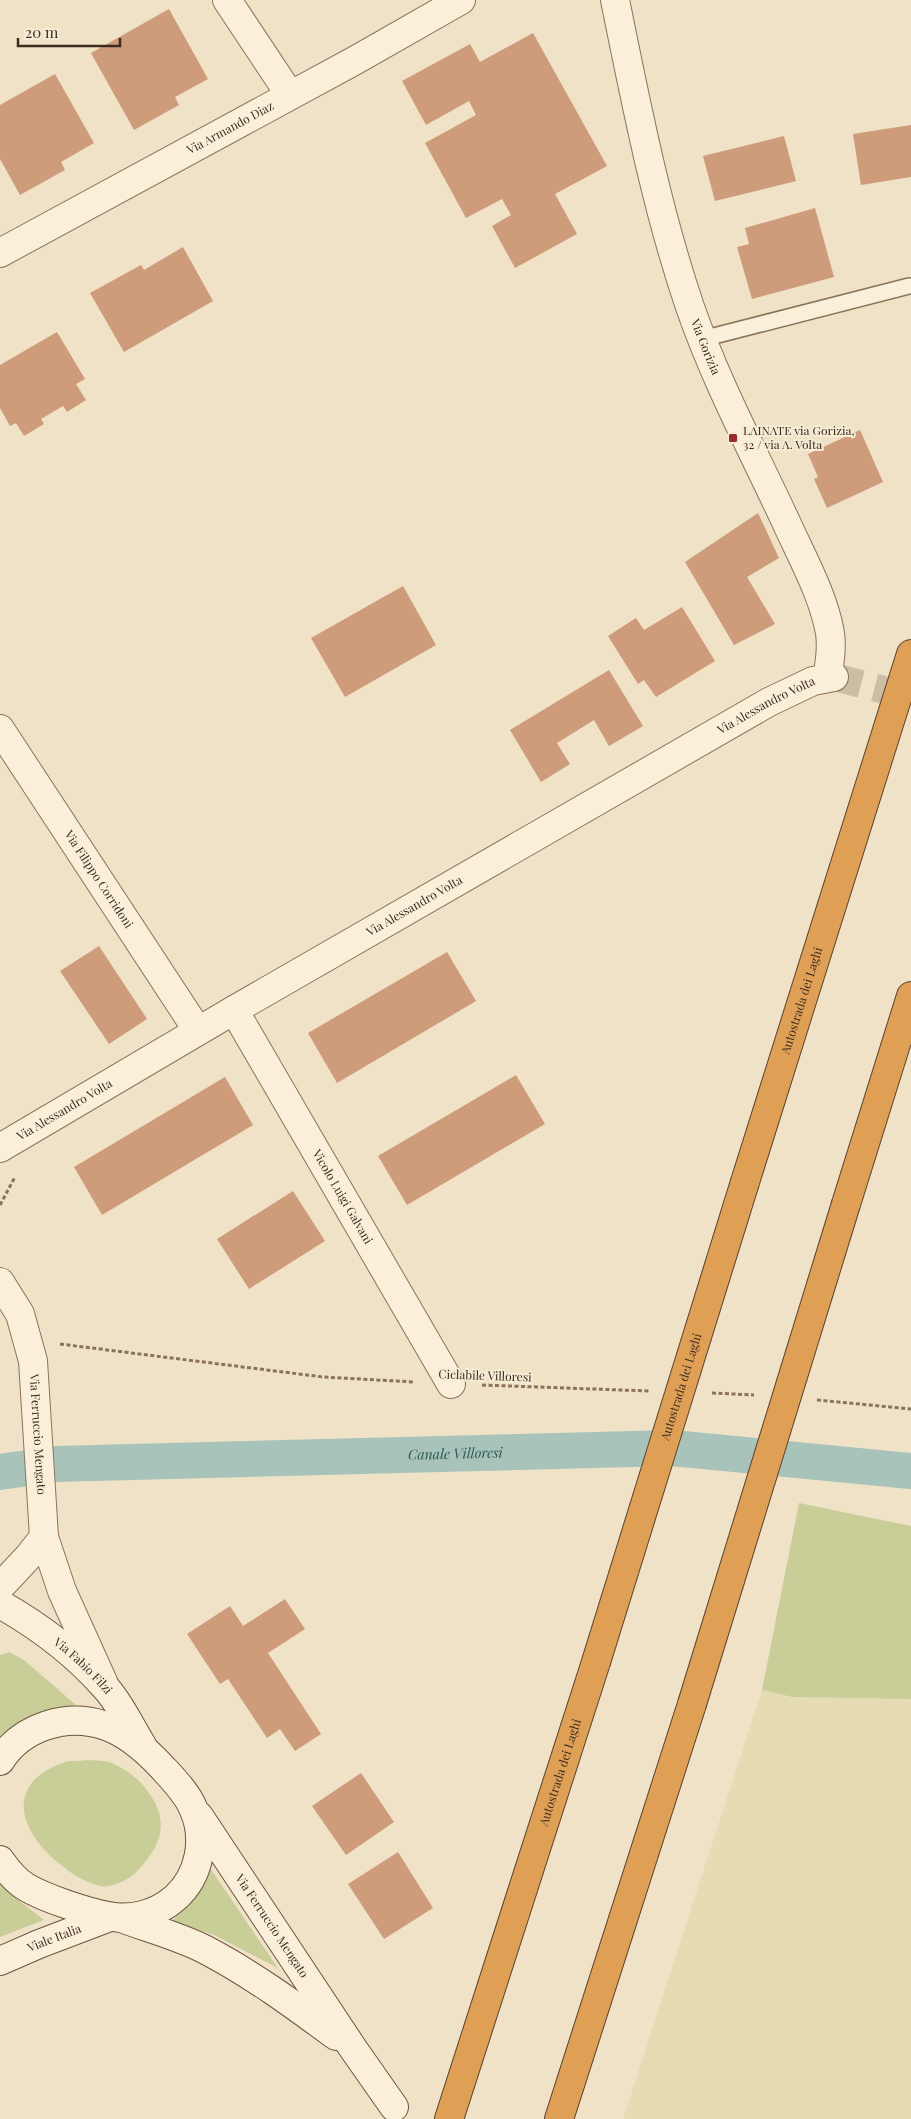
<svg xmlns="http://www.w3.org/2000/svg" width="911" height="2119" font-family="'Playfair Display',serif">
<rect width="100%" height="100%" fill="#efe2c6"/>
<path fill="#e5dcb3" d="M762,1690l30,7 119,2v420h-288z"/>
<path fill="#c9ce99" d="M799,1503l112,23v173l-119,-2 -30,-7z
M9,1652l15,8 52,45c-28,6 -54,12 -76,32v-82z
M69,1761c14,0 33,-3 45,3 15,7 26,16 35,29 21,29 12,53 -11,77 -7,9 -26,18 -37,16 -15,-3 -29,-12 -40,-21 -45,-35 -57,-85 8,-104z
M210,1868l68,100 -64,-33 -42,-14 20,-22z
M0,1883l9,10 35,27 -44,17z"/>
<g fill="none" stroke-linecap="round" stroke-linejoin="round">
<path stroke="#a7c3ba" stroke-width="36" id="s1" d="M0,1472l56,-8 616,-16 239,23"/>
</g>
<path fill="#ce9b7b" d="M169,9l39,70 -33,18 4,8 -45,25 -43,-77z
M533,33l74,133 -52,28 22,40 -62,34 -23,-42 19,-11 -9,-16 -36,19 -41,-75 51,-28 -7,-14 -43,24 -24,-44 68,-37 10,18z
M55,74l39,69 -33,19 4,8 -45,25 -20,-36v-54z
M911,125v52l-50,8 -8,-51z
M784,136l12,45 -81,20 -12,-45z
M815,208l19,69 -82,22 -15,-52 12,-3 -4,-16z
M183,247l30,54 -89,51 -34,-59 51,-28 3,5z
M57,332l28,47 -9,5 10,16 -19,12 -4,-6 -22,13 3,5 -20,12 -8,-13 -6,3 -10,-18v-43z
M860,430l23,52 -56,26 -13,-29 4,-2 -10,-23z
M758,513l21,45 -32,19 28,47 -41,21 -49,-83z
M403,586l33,59 -91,52 -34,-59z
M682,607l33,54 -59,36 -12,-17 -6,4 -30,-48 28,-18 8,12z
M609,670l34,56 -34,20 -15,-26 -37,23 13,21 -29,18 -31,-52z
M99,946l48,73 -38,25 -49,-73z
M447,952l29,49 -139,82 -29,-50z
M516,1075l29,49 -138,81 -29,-49z
M225,1077l28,48 -151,90 -28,-48z
M293,1191l32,50 -76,48 -32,-50z
M285,1599l20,30 -37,24 53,81 -26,17 -15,-22 -13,9 -39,-59 -8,5 -33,-50 43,-28 13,20z
M361,1773l33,49 -48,33 -34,-49z
M398,1852l35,56 -49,31 -36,-55z"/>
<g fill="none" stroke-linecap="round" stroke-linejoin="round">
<path stroke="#cbbea5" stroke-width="28" stroke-dasharray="28 14" stroke-linecap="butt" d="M834,677l77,20"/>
<g stroke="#8b735b" stroke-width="18">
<path id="lane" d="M702,339l207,-53"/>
</g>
<g stroke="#8b735b" stroke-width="30">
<g id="street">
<path d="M227,0l63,95"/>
<path id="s2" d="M615,0c21,103 41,207 75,307 26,75 64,146 97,217 15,33 37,73 43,109 2,15 0,30 -3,44"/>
<path id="s3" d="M0,253l354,-192 107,-61"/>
<path id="s4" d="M0,729l198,302"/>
<path id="s5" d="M234,1010l217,374"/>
<path id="s6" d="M0,1148l234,-138 535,-308 44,-21 21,-4"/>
<path id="s7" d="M0,1282l20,32 13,47 11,176 18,54 42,93"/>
<path d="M0,1587l29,-31 15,-19"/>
</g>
</g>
<g stroke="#6d543e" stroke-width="30">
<g id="secondary">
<path id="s8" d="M0,1604c39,22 75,49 105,83 15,16 25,39 37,58"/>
<path d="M0,1761c21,-34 66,-48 103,-36 23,7 42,24 58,41 11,12 26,27 32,42 14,30 7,68 -18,90 -18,16 -44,23 -67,18 -21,-4 -64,-18 -82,-29 -10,-6 -19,-17 -26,-27"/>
<path id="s9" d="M199,1816l153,231 42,60"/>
<path d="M121,1918c27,10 57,18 83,31 48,25 90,56 132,87"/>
<path id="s10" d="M0,1961l39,-17 71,-27"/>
</g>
</g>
<g stroke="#59422f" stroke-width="30">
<g id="highway">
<path id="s11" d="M745,1182l166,-528"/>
<path d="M846,1204l65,-208"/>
<path id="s12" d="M449,2119l147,-457"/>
<path d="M559,2119l133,-415"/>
</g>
</g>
<path stroke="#8b735b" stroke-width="3" stroke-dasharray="4 2.5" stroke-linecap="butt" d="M0,1205l15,-28
M60,1344l263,33 91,5
M482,1385l167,6
M712,1393l42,2
M817,1400l94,9"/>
<use href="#lane" stroke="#faefd9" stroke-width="15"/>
<use href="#street" stroke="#faefd9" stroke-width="28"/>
<use href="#secondary" stroke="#faefd9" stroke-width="28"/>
<use href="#highway" stroke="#dfa056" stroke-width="28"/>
<g stroke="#59422f" stroke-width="30" stroke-linecap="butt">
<g id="highway-bridge">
<path id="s13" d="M596,1662l149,-480"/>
<path d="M692,1704l154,-500"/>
</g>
</g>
<use href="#highway-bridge" stroke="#dfa056" stroke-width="28"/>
</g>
<rect fill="#9b2a2d" stroke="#f6ecd5" stroke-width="2" x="728" y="433" width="10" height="10" rx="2.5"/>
<g text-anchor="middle" stroke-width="4" stroke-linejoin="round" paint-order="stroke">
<g font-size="12" fill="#3b2c1f" stroke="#f6ecd5">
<text dy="4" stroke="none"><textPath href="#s3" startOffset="262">Via Armando Diaz</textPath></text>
<text dy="4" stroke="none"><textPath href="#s2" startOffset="359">Via Gorizia</textPath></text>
<text dy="4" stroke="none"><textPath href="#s6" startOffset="885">Via Alessandro Volta</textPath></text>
<text dy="4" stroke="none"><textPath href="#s4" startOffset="180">Via Filippo Corridoni</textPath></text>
<text dy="4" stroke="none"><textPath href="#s6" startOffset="480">Via Alessandro Volta</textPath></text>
<text dy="4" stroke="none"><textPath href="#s11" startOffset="190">Autostrada dei Laghi</textPath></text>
<text dy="4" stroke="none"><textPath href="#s6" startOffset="75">Via Alessandro Volta</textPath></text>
<text dy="4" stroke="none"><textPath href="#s5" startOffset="216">Vicolo Luigi Galvani</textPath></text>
<text transform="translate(485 1376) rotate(2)" y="4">Ciclabile Villoresi</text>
<text dy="4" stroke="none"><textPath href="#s13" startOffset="288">Autostrada dei Laghi</textPath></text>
<text dy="4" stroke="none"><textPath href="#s7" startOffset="160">Via Ferruccio Mengato</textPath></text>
<text dy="4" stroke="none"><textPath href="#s8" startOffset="104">Via Fabio Filzi</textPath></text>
<text dy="4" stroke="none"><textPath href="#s12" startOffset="364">Autostrada dei Laghi</textPath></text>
<text dy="4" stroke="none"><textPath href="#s9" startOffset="132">Via Ferruccio Mengato</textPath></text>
<text dy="4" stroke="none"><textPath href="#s10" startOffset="59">Viale Italia</textPath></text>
</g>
<g font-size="12" fill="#3b2c1f" stroke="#f6ecd5" text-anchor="start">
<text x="743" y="435">LAINATE via Gorizia,<tspan x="743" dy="14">32 / via A. Volta</tspan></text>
</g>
<g font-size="14" font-style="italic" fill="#2e5b57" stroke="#f6ecd5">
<text dy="5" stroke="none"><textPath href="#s1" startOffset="456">Canale Villoresi</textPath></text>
</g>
</g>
<path d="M18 38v8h102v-8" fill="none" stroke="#3b2c1f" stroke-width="2.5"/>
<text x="25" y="38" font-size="15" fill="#3b2c1f" stroke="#f6ecd5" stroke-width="4" paint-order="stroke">20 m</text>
</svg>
